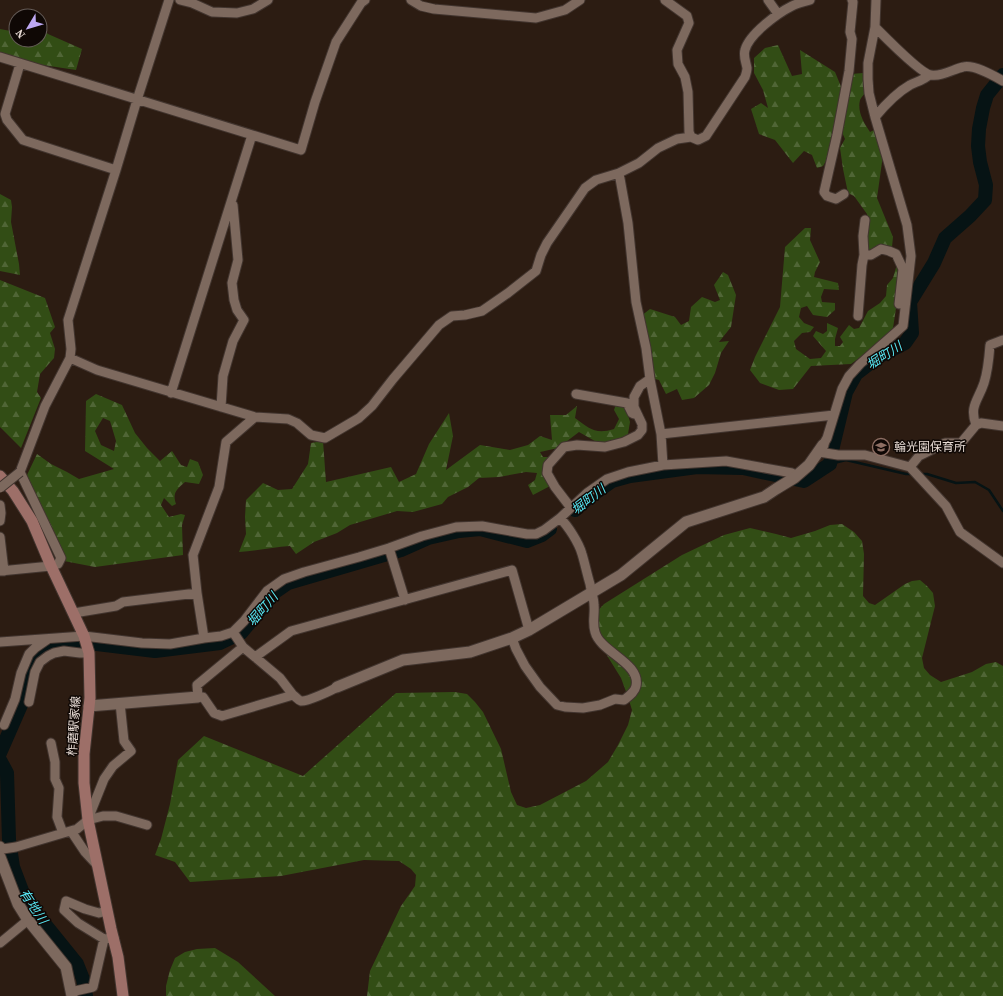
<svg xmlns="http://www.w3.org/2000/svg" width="1003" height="996" font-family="'Source Serif 4','Noto Sans JP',serif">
<defs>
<pattern id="forest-firs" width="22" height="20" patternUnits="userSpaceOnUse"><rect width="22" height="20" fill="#324d15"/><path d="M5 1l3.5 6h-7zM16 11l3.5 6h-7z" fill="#506636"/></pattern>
</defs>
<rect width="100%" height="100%" fill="#2c1c12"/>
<path fill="url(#forest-firs)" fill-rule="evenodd" d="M41,27l7,7 34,15 -6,21 -53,-8 -23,-9v-24l16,3v8h24z
M778,45l14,31 10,-2 -2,-24 35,22 7,17 -13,67 -6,10 -6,2 -5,-13 -8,-4 -11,12 -18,-23 -16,-6 -8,-25 10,-6 7,5 -5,-18 -9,-17v-15l11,-10z
M863,73l3,19c-2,3 -5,5 -6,8 -3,12 4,23 10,32l6,-3 7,26 -6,43 16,39 -1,10 -12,-1 -11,6 -4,-11 3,-18 -1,-9 -13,-18 -6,-3 -5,-24 -3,-21 5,-9 -4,-9 10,-56z
M0,194l11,6 1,7 -1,15 8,42 1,11 -20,-4z
M805,228h6l-1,12 10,22 -5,10 -1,5 24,6 1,7 -15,-1 -3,8 1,5 13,1v7l-8,7 -14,-2 -6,-9 -6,2 -2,9 5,6 10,4 -4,5 -8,1 -8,8 2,8 14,10 11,-1 5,-7 -13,-15 3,-5 7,3 4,-3v-8l11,5 -3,11v7h5l3,-4 -3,-5 9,-12 5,4 5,-1 9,-17 12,-8 6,-7 1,-11 6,-7 4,-14 1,4 2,14 -7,46 -23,22 -19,14 -40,2 -18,23 -14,1 -19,-7 -10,-13 5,-13 25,-50 5,-60z
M723,272l5,3 8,20 -5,32 -12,15 10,-1 -8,12 -6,20 -6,12 -15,13 -12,2 -5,-11 -11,5 -7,-14 -4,-1 -5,-25 -9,-38 9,-7 25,8 6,8 8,-4 2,-14 11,-10 13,5 5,-2 -6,-15z
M0,280l45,18 10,29 -5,6 5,16 -1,9 -14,16 -3,18 4,6 -20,50 -21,-21z
M96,394l26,11 13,28 12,15 13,13 12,-10 9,14 6,2 3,-8 8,3 5,13 -4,9 -14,-2c-8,7 -13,11 -9,22l-4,2 -8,-8 -3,7 8,12 12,-3 4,1 -3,10 1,30 -88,12 -31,-6 -37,-86 10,-21 14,10 16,8 12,7 35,-10 -29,-18 1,-50zM103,418l7,3 6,20 -2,10 -13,-6 -6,-14z
M616,404l10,4 4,14 -2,12 -8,6 -20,4 -21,-12 -21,16 -18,4 3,5h9l-6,7 6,21 -19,10 -5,-10 7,-5 2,-7 -11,-1 -27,5 -20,1 -11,9 -20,10 -6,7 -29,8 -16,-1 -47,14 -13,8 -23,9 -18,12 -6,-8c-17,1 -34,5 -51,6l7,-18 -1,-17 1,-17 17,-17 15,7 14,-1 16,-25 3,-21 12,-2 3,41 65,-15 8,15 17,-8 13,-30 20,-31 4,23 -7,34 34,-25 30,5 18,-5 12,-9 12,4 -2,-25h16l11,-9 -2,12c14,10 20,17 39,11l5,-10 -5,-9z
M842,524l12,8 8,9 2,13 -1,42 6,7 6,2 30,-21 7,-3 8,-1 7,6 6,7 2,13 -13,52 2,10 6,7 11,7 31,-10 14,-8 10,-2 7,4v330h-636l3,-25 31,-65 14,-20 1,-11 -5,-6 -12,-8 -35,-1 -83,16 -91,6 -15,-20 -20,-7 6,-16 9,-35 8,-44 26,-24 99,40 93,-83 59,-1 12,2 8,8 8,10 18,37 10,43 6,13 9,3 14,-3 46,-24 22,-19 10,-17 10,-20 4,-15 -4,-13 -7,-19 -28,-45 -2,-15 13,-14 78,-49 42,-20 26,-7 26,6 15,4 24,-7 15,-6z
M215,948l23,14 37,34h-109v-10l4,-16 5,-12 10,-6 12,-3z"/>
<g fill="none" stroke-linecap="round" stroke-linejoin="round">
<path stroke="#061314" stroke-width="2.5" d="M830,464l16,-4 60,14h7
M920,474h7l29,9 19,-1 14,8 14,21"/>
<path stroke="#061314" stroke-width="14" d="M575,510l13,-12 24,-17 18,-5 67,-9 46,1 61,13 26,-17 3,-18 13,-54 10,-18 22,-17 27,-14 7,-10 -2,-31 24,-39 11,-25 25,-22 15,-16 1,-15 -6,-23 -2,-16 1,-17 4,-21 4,-13 16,-20
M0,753l25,-57 3,-32 14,-15 12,-6 18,-2 83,10 65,-8 21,-10 34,-41 13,-9 113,-33 27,-12 31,-7 21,-2 47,12 15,-6 8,-6
M0,760l7,13 2,67 4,27 11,29 15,21 38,47 6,15 3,17"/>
<g stroke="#42352f" stroke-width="11">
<path id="minor" d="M180,0l12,3 20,9 25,1 16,-4 15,-9
M411,0l10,6 13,3 102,9 29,-8 15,-10
M665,0l22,16 2,7 -12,27 1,14 7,13 3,15 1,40 2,5 7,3 8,-4 39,-59c1,-3 2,-6 2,-9 -1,-6 -4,-12 -2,-18 4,-16 33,-37 47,-44 6,-3 12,-4 18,-6
M768,0l10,14
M875,27c9,9 46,47 56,48 10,2 23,-6 32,-8 11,-3 31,9 40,14
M0,57l301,93 14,-48 21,-60 25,-39 4,-3
M20,64l-15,50 2,6 16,20 93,30
M875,117c10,-12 21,-24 35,-32 6,-3 14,-5 19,-10
M619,173l9,50 8,79 10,46 4,31 11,55 2,31
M844,194l-8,5 -9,-3 -3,-4 13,-57 12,-64 3,-32 -2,-7 3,-30 -1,-2
M864,255h7l10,-6 8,2 7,3 7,15 -4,35
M858,316l4,-51 2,-10 -1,-19 2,-16
M70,358l27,12 158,47 33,2 9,4 14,12 14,3 34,-20 13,-12 21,-27 46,-54 13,-9 13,-1 17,-4 26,-18 28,-22 5,-16 6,-12 38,-55 11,-8 23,-7 20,-10 19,-15 19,-9 14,-2
M171,393l81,-258
M576,394l51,9 5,10 2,1
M221,407l2,-31 10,-35 11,-21 -7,-10 -3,-10 -2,-17 6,-23 -5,-55 -2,-1
M976,425c-7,-19 2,-24 8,-42 4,-12 5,-25 6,-38l13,-5
M661,434l173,-19
M823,445l4,-7 15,-49 7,-13 11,-12 43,-38 8,-70 -4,-31 -32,-108 -6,-24 -1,-14v-16l7,-36 1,-27
M819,452l19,3h27l45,12 36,39 14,26 43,31
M910,467l9,-11 26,-13h16l15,-18 5,-2 22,3
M0,505l1,8 -1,8
M571,508l-16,-21 -8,-14 1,-8 16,-18 13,-2 28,2 19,-5 14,-7 4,-5v-6l-8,-17v-10l6,-11 10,-7
M0,537l4,34
M389,548l16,52
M0,571l51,-5 7,-2 3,-6 -41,-86 25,-66 25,-48 1,-9 -3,-29 48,-150 21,-70 32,-100
M74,613l42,-7 7,-4 74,-9
M233,632l10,15 37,31 13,17
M204,638l-7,-45 -4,-38 26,-68 7,-45 29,-25
M512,638l4,11 9,17 15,21 17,18 8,2 18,1 17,-3 15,-6 9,1c5,-4 11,-8 12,-14 5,-23 -36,-34 -41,-54 -3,-9 0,-18 -1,-27 0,-7 -3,-14 -4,-21 -3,-10 -5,-20 -8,-30 -3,-11 -14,-28 -22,-36
M0,642l84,-6 58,7 28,1 34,-6 17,-2 12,-4 11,-11 23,-30 17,-12 20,-7 55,-15 30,-9 33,-12 34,-9 26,-1 45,8h9l8,-4 16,-12 27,-25 20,-14 21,-7 35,-7 63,-4 66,12 2,5
M243,647l-46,38 1,12h5l11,16 8,3 71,-21c2,1 5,5 8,6 5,1 30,-10 36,-14
M255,657l36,-26 221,-61 17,60
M29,702l6,-30 5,-10 8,-6 6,-3 10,-2 16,2h9
M4,725l11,-26 6,-26 8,-19 6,-6 13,-9
M51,743l4,19v17l4,9 -2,29 6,16
M88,819l16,-40 9,-13 18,-15 -7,-10 -4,-38
M71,831l14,21 13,14
M0,846l3,3 13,-2 61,-18 11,-9 15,-4h13l31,9
M107,911l-8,2 -14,-4 -19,-8 -2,9 14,13 26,16 10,-1
M0,943l28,-23
M71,991h4l18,-4 11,-48"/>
</g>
<g stroke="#42352f" stroke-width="13">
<path id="tertiary" d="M337,687l66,-27 67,-8 42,-14 17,-8 92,-55 65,-53 78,-25 12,-8 18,-11 15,-13 14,-20
M89,706l109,-9
M0,857l18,47 10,16 38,47 6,29"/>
</g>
<g stroke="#42352f" stroke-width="13">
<path id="secondary" d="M0,476l13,15 19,30 19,45 33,70 5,17 1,45 -6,56v29l4,37 23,109 7,28 5,39"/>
</g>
<use href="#minor" stroke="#7d695e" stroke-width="9"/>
<use href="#tertiary" stroke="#7d695e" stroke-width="11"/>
<use href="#secondary" stroke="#9d6f68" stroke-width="11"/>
<g stroke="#42352f" stroke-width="11" stroke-linecap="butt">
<path id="minor-bridge" d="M0,488l20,-16"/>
</g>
<use href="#minor-bridge" stroke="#7d695e" stroke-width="9"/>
</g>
<defs>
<g id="school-ring" transform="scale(0.9)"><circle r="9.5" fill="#0f0805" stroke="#8d6e63" stroke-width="1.5"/><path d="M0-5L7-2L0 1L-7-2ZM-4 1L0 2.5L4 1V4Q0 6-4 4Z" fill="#8d6e63"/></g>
</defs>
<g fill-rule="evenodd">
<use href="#school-ring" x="881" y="447"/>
</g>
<g text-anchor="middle" stroke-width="3" stroke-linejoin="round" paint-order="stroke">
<g font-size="12" fill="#e7dbd4" stroke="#0f0805" text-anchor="start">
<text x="894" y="451">輪光園保育所</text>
</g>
<g font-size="12" fill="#e7dbd4" stroke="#0f0805">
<text transform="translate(74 726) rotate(-86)" y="4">柞磨駅家線</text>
</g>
<g font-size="13" font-style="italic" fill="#57e8f5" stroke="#0f0805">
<text transform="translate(884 355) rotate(-33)" y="5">堀町川</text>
<text transform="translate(588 499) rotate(-38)" y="5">堀町川</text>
<text transform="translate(262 609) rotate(-49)" y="5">堀町川</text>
<text transform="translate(34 906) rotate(56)" y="5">有地川</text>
</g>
</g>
<g transform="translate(28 28) rotate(232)"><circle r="19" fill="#0f0805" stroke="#655c58"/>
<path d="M0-3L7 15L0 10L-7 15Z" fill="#bea9f4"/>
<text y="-6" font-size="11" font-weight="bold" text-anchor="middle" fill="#e7dbd4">N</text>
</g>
</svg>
